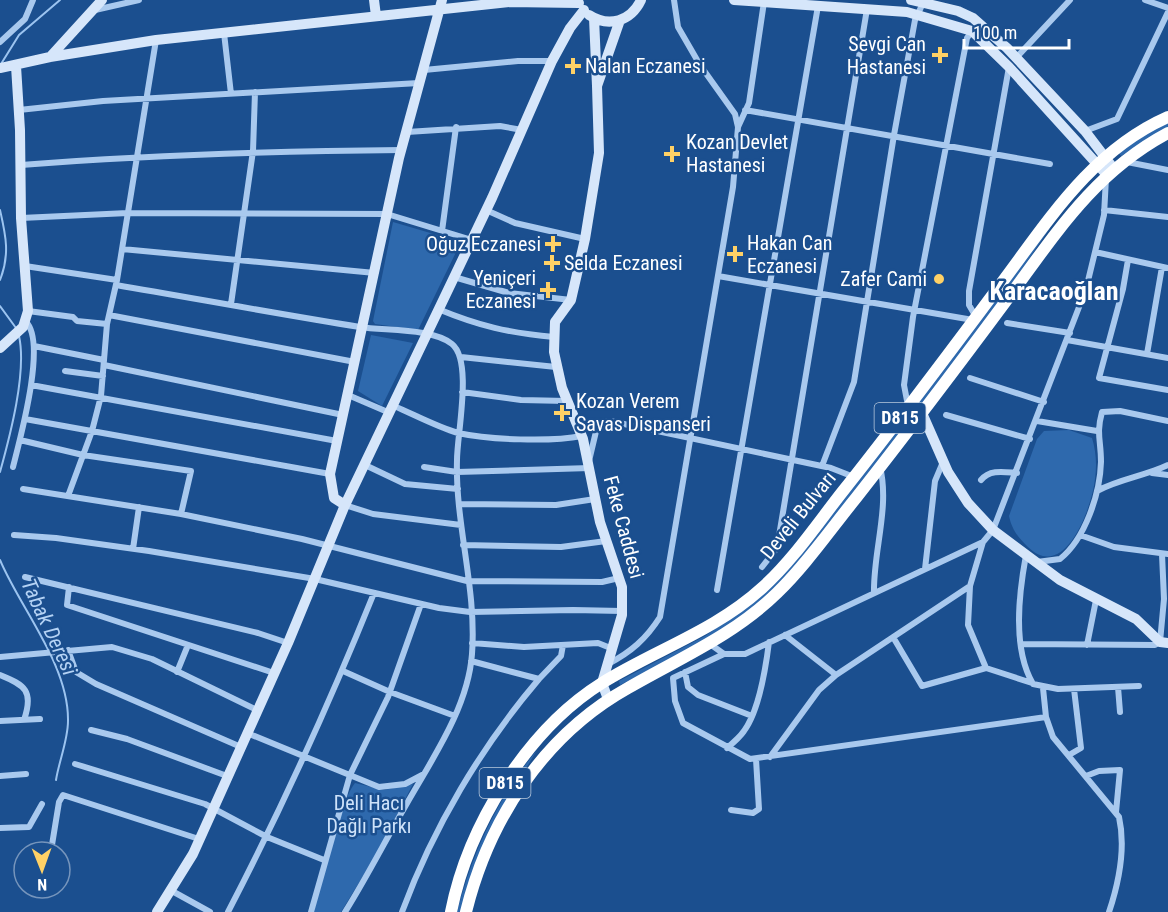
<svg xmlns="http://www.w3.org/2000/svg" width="1168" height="912" font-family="'Roboto Condensed',sans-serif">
<rect width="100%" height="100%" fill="#1b4f8f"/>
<path fill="#2e69ad" d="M1168,122v6l-47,28 -4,-6z
M393,222l68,20 -43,88 -43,-6 -2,-3z
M1050,228l-63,92 -173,224 -46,52 -58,43 -90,46 -1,-4 86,-45 46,-32z
M371,335l42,8 -31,63 -24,-15z
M1069,430l23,8c4,13 5,27 3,41 -3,28 -30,104 -67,68 -10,-10 -16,-17 -19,-31l28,-77 7,-8z
M537,750l-49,82 -16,42 -11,38h-4c16,-61 40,-113 80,-162z
M355,783l29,7 29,-6 -39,74 -33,54h-27c7,-29 24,-107 41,-129z"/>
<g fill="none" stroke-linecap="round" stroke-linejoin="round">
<path stroke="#9cc4f0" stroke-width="2" d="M1,64l18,-29 41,-35
M0,210c6,26 10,45 0,70
M0,306l16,22
M0,472c10,-36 27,-100 19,-136
M0,560c20,48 69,105 68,161 0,19 -9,40 -12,59"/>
<path stroke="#a9c9ee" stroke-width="6" d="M1145,0l23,8
M95,10l44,-10
M224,33l7,61
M0,42l25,-23 8,-19
M1016,58l54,-58
M424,70l94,-9h34
M19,110l84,-9 316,-18
M745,110l305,54
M738,127l11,-24 15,-101
M1085,131l32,-12 51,-107
M407,132l93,-6 22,4
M1127,162l41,8
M21,165c127,-10 253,-14 381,-15
M486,210l29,13 70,16
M1104,210l64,7
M21,218l107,-5 259,1 85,26
M442,231l14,-104
M122,249l253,24
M1095,252l73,16
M1128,260l-5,29 -24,89 69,12
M25,266l92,14
M718,276l255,44
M454,277l55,16 62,7
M116,285c82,14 163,29 244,42 25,4 73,1 92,17 21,17 5,90 5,116 -2,64 20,129 15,194 -4,54 -40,105 -66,151 -21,36 -39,72 -61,107
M231,304l22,-153 2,-59
M438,309c41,17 71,24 116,28
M28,311l45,6 4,4 30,3
M109,315l246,47
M976,317l-7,-12v-14l40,-224
M1007,323l63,10
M1067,340l101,18
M34,346l70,14
M1147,354l15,-87
M461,357l95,10
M104,365l239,50
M65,371l38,5
M970,378l74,24
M31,385l306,56
M462,392l59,8 46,1
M348,395l42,18
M394,406c21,9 43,21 64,27 32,7 93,9 124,3
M908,406l-4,-21 9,-68 54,-279 5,-7
M946,415l84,24
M25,419l305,55
M1037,421l60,10
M20,440l63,15 108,16 -10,43
M589,461l9,-38 12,-2 221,47 23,9
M365,465l40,19 53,5
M822,466l32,-84 40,-247 21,-115 9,-19
M13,467c7,-28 34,-125 13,-145
M424,467l33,5 133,-4
M1152,473l16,2
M981,480c9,-11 23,-8 36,-7
M23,489l158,25 121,25 165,42 135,1 17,-4
M1097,491c22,-12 48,-15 71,-26
M68,496l24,-65 9,-35 6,-72 10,-44 39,-240
M459,504l97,1 39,-6
M345,505l28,9 88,11
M14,535l42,3 93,13 166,28 124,29 31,4 103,-2 49,1
M1080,535l34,12 54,7
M463,545l98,2 45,-6
M133,549l6,-42
M1026,555c-7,38 -14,93 7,129l25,5 81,-3
M1037,562l23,-3c25,-20 40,-65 41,-97 0,-22 -5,-28 1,-50l18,-1 48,10
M762,567l15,-19 90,-539
M925,569l10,-88 8,-19
M25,577l233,56 30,10
M970,586l-2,39 18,43
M69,587l-2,18 207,68
M717,590l101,-584
M874,593c-1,-41 16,-86 6,-126
M785,635l51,40
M893,637l29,49 64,-18 46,15
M472,643l52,4 74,-4 15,6
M710,644l14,10h21l238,-112 10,-12 93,-241 18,-74 2,-37
M1022,644l133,1 5,-3 4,-43 -2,-45
M1087,645l9,-45
M68,650l8,22 20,12 145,63
M724,654l-51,24 2,23 8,22 67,36 296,-42
M0,657l112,-10 40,12 105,51
M471,661l68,18 22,-23 2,-11
M608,664c23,-12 38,-25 52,-47l73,-430 5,-60 -3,-13 -35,-49 -22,-38 -4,-27
M343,671l47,21 65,24
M177,672l11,-27
M685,672l3,15 10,8 54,21
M0,675c25,10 34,16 24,45
M1118,687l2,25
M1043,688l3,29 7,20 66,80c7,31 0,65 -10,95
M0,721l40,-2
M91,730l36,9 100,37
M247,733l132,54 26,-3 19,-10
M727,748c6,-5 13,-11 17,-17 15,-20 22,-65 25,-89
M1069,755l12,-7 -7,-59
M770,757l49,-67 17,-15 134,-89 13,-44
M75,764l130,40 62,33 57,23
M0,776l26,-2
M1086,776l13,-5 21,-1 -4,42
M731,810l22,3 6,-4 -3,-50
M0,828l29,-1 13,-23
M51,851l8,-49 4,-7 136,44
M172,891l38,21
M228,912c54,-104 102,-210 146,-319
M311,912l39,-137 38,-78 33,-93
M402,912c31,-84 79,-165 137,-233"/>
<path stroke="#d6e6fa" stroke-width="10" d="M374,0l2,16
M734,0l173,12 65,19 37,36 97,107
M911,0l47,11 15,7 34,30 78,83 29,38
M589,15c20,13 42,6 52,-15
M594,18l3,68 23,-66
M50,57l52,-57
M0,68l50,-11 106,-17 353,-38 70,1
M597,86l2,67 -14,86 -14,61 -16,22 -1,30 8,36 21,51 17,83 22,65v28l-20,68 6,16
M0,348l23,-21 5,-16 -7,-93 -1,-88 -4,-64
M922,413l26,59 20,31 25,27 67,50 76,39 24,23 8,1
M345,505l-11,-7 -4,-24 69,-316 43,-158
M157,912l36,-58 95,-211 57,-138 147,-307 60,-137 18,-33 14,-18"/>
<path stroke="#fff" stroke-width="12" d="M451,912c17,-86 76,-182 151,-229 53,-33 113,-52 160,-95 31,-28 55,-64 81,-97 55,-69 107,-139 160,-210 47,-63 90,-131 165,-164
M466,912c23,-93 78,-177 162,-224 52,-30 106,-53 149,-95 29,-28 53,-63 79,-95 51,-65 101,-131 150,-197 49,-66 87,-128 162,-168"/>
</g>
<g fill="#ffd166" stroke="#1b4f8f" stroke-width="2">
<path d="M937 46h6v6h6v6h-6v6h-6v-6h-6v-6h6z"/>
<path d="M570 57h6v6h6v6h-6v6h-6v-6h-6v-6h6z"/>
<path d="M669 145h6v6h6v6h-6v6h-6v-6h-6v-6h6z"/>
<path d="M550 235h6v6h6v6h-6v6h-6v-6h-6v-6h6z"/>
<path d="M732 245h6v6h6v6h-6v6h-6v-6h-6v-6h6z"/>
<path d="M549 254h6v6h6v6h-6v6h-6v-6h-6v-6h6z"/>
<circle cx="939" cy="279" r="6"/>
<path d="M545 281h6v6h6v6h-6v6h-6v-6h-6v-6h6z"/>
<path d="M559 404h6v6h6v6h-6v6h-6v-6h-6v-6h6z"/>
</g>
<g text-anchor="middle" stroke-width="5" stroke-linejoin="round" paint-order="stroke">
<g fill="#1b4f8f" stroke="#bbcadd" stroke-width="1.5">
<rect x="874.5" y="403" width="51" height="30" rx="4.5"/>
<rect x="479.5" y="768" width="51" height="30" rx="4.5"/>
</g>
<g font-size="18" font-weight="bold" fill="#fff">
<text x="900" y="424">D815</text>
<text x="505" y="789">D815</text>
</g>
<g font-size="20" fill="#fff" stroke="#1b4f8f" text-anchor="start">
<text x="926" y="51" text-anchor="end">Sevgi Can<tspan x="926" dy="23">Hastanesi</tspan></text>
<text x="585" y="73">Nalan Eczanesi</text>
<text x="686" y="149">Kozan Devlet<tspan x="686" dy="23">Hastanesi</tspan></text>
<text x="747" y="250">Hakan Can<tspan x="747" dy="23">Eczanesi</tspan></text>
<text x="541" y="251" text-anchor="end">Oğuz Eczanesi</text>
<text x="564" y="270">Selda Eczanesi</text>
<text x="536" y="285" text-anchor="end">Yeniçeri<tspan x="536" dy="23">Eczanesi</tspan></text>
<text x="927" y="286" text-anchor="end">Zafer Cami</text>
<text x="576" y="408">Kozan Verem<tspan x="576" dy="23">Savas Dispanseri</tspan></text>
</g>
<g font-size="20" fill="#fff" stroke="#1b4f8f">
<text transform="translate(798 515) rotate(-51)" y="7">Develi Bulvarı</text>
<text transform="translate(624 527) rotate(75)" y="7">Feke Caddesi</text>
</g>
<g font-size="20" fill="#cfe3fa" stroke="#1b4f8f">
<text x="369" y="810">Deli Hacı<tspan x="369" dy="23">Dağlı Parkı</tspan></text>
</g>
<g font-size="21" font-style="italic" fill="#b5d3f5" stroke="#1b4f8f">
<text transform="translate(49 627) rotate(65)" y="7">Tabak Deresi</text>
</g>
<g font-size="26" font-weight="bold" fill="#fff" stroke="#1b4f8f">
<text x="1054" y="300">Karacaoğlan</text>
</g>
</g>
<g transform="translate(42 870) rotate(179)"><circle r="28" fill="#1b4f8f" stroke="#7695bc" stroke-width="1.5"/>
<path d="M0-4.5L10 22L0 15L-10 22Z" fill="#ffd166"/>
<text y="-9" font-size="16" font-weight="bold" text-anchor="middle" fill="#ffffff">N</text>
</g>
<path d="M964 39v9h105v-9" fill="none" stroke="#ffffff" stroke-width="3"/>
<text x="973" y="39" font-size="18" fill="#ffffff" stroke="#1b4f8f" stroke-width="4.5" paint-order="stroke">100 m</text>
</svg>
